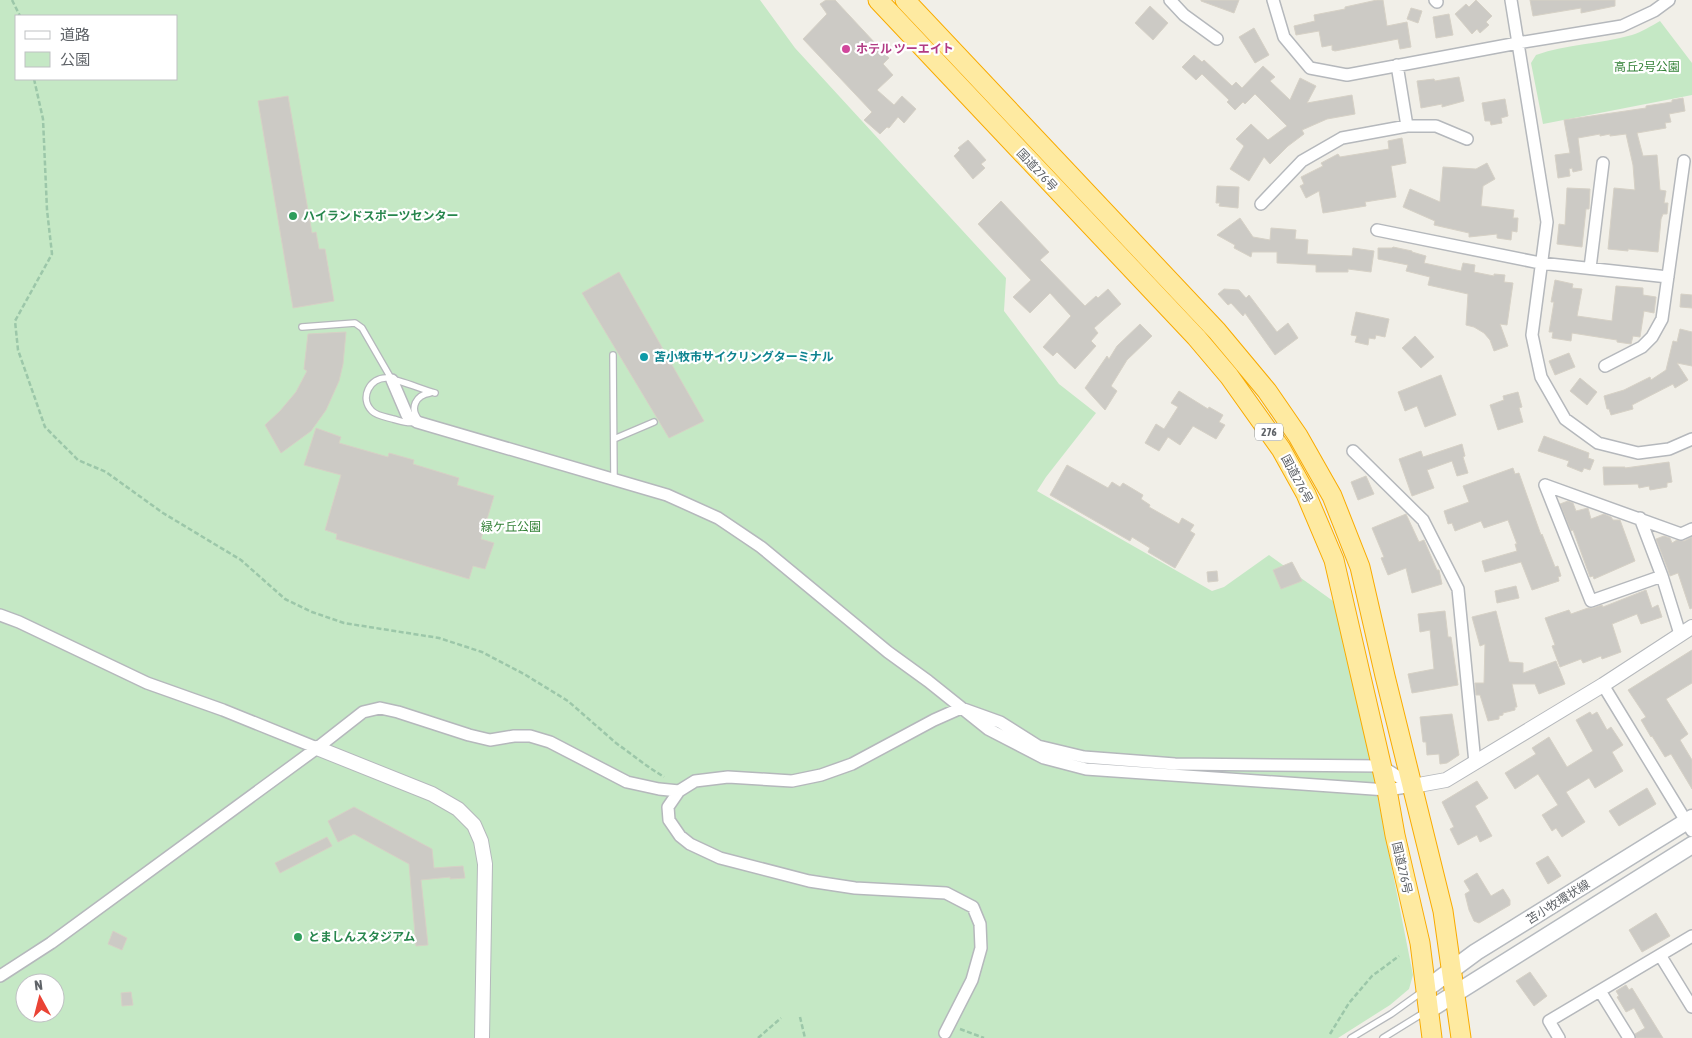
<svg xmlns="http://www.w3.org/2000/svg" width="1692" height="1038" font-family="'Asap Condensed','Noto Sans JP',sans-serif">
<rect width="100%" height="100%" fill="#f1efe8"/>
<path fill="#c5e8c5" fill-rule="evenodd" d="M0,0h760l35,48 211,230 -2,33 55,73 37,29 -50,64 -9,14 175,100 12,-4 45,-32 71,51 73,369 -4,14 -19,16 -52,33h-1338zM16,16h160v63h-160zM25,983h30v30h-30z
M1660,21l32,42v32l-149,29 -12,-61 5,-8c31,-11 64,-11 96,-20 10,-3 19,-9 28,-14z"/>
<path fill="#cccac5" stroke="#d6d1c6" d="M826,0h9l54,58 -6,6 10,11 -16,15 17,15 8,-9 14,13 -12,14 -6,-6 -9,11 -2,-1 -7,7 -16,-14 8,-8 -69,-73 24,-25 -7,-10z
M1201,0h38l-5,13 -33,-12z
M1377,0h6l4,26 20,-4 4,25 -11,2 -2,-10 -63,12 -3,-1v-5l-10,2 -3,-16 -23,4 -2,-9 21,-5 -1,-6 31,-6v-2z
M1476,0l16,16 -6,6 3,3 -9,8 -3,-4 -5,5 -17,-20 11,-10 3,3z
M1530,0h85v6l-34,7v-5l-48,8z
M1150,6l18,17 -15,17 -18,-17z
M1411,8l11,3 -4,12 -11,-4z
M1449,14l4,21 -17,3 -3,-21z
M1254,28l15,27 -14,8 -16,-26z
M1194,55l8,7 2,-2 28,26 4,-4 6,6 21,-22 12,11 -5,4 20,19 10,-22 16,8 -9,17 45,-8 3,19 -28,5 -25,11 2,4 -16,12 -18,18 -6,-7 -15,24 -19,-12 14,-23 -8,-7 15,-15 17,16 19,-14 -32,-32 -10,10 -2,-2 -8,8 -8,-8 2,-2 -27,-26 -6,6 -14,-13z
M1459,77l5,24 -22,6v-3l-21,4 -4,-27 17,-2 1,2z
M288,96l24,137 4,-1 3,17h6l9,52 -41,7 -35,-207z
M1683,98l2,13 -16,3 2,8 -6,1 1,5 -29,5 6,23 14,-1 3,35 6,1 -2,12h4l-1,11h-4l-2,5 -3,33 -30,-3v2l-20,-2 6,-61 21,2 -2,-25 -7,-31 -16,2v-2l-10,2v-2l-22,4 4,32 -9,2 -1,-4 -3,1 1,7 -12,2 -3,-23 15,-2 -6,-33 82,-12v-2l26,-4v-2z
M1505,99l3,17 -7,2 1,5 -11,2 -1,-4h-5l-3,-18z
M1402,138l4,25 -15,3 5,31 -31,5 1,4 -43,7 -4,-22 -13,7 -6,-12 4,-2 -3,-7 22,-11 -2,-3 17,-9 2,3 49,-8 -1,-8z
M968,140l18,20 -5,4 4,4 -12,11 -19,-23 6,-6 -2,-2z
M1487,163l8,16 -12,7 -2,20 33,4 -1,8h5l-1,14 -5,-1 -1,9 -14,-2v-4l-28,3v-4l-35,-8 1,-4 -32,-14 7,-18 30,13 3,-35 33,2z
M1217,186l22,1 -1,21 -19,-2 1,-3h-4z
M1567,188l23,1 -1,20h-3l-4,38 -25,-3 2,-20 6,1z
M1001,201l48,51 -9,8 45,46 11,-10 2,2 10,-9 13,15 -27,24 4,5 -7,8 5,5 -21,23 -18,-17 -4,4 -10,-9 28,-31 -21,-23 -20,20 -17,-16 18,-17 -53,-56z
M1240,218l13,19 17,3 1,-12 25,2 -1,9 13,1 -1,14 45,2 1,-8 21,3 -3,21 -23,-3v3h-32v-7l-39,-2v-11h-25l-1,5 -17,-9 1,-3 -18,-10z
M1393,247l19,4v1l14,4 -2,7 37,8 2,-8 12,2 -1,7 20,4v-2l11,1 -1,7 9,1 -6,42 -7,-1 8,22 -14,5 -4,-11 -6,-7 -10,-6 -8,-2 2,-31 -40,-9 2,-8 -24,-6 2,-6 -30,-6v-11h14z
M619,272l85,149 -35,17 -87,-145z
M1555,280l18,4 -1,4 10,1 -5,27 35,5 4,-35 27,2v7l13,2 -2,16 -10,-2 -4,26 -7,-1 -2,8 -14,-2v-2l-45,-7 -1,8 -19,-3 1,-6h-4l5,-30h-3z
M1224,289l15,1 7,8 3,-3 28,37 11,-9 10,15 -23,17 -30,-42 -2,3 -12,-13 -3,2 -10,-11z
M1681,294l11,1v13l-12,-1z
M1356,312l33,7 -4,18 -9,-2 -1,4 -6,-1 -1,7 -13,-3 2,-6 -6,-1z
M1140,324l12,12 -25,24 -16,26 6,5 -12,19 -20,-22 22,-32 2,3 8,-13z
M1680,329l12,3v34l-15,-3 11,17 -13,8 -2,-4 -41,21 1,4 -22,6 -2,-6h-2l-3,-13 20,-6 26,-13 1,3 15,-10 7,-29 4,1z
M346,332l-3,32 -4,17 -13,29 -15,21 -30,22 -16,-28 15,-14 16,-19 11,-21 -3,-2 4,-35z
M1415,336l19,21 -13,11 -19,-20z
M1569,353l6,14 -20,8 -6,-14z
M1441,375l15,40 -31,12 -8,-21 -12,5 -7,-19z
M1580,378l17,14 -10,13 -17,-14z
M1179,391l29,18 1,-2 14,8 -4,7 6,3 -9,14 -23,-13 -13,19 -12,-8 -9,14 -14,-8 11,-19 8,5 14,-22 -7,-4z
M1518,392l4,15 -3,1 4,14 -25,8 -8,-25 14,-5 -1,-4z
M316,428l25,9 -2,6 49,14 1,-4 25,7 -1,4 46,14 -2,7 37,11 -13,43 13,4 -9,26 -12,-3 -4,13 -133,-40 1,-5 -12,-4 16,-55 -37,-10z
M1544,436l45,17 -1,5 6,2 -4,10 -6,-2 -2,4 -15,-6 2,-5 -31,-10z
M1462,444l3,12 -2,1 5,16 -11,3 -5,-15 -25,9 7,18 -22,8 -13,-37 22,-8 2,6z
M1669,462l3,20 -5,1v4l-17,3 -1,-4 -10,2 -1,-4 -34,1 -1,-18h22v1z
M1067,465l41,23 4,-6 8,5 3,-4 20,12 -2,4 9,6 -1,2 30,17 3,-6 12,7 -4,6 5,3 -20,34 -27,-16 2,-4 -18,-11 -2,4 -80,-46z
M1513,468l2,6 4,-1 22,62 1,-1 13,33 3,-1 3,10 -3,1 1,4 -27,9 -11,-28 -36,10 -3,-11 35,-10 -2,-7h2l-9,-24 -24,8 -3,-7 -26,10 -3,-8 -4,1 -4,-13 25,-9 -6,-16z
M1366,476l8,18 -16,6 -7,-18z
M1568,501l5,2 3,8 12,-3 3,11 13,-5 7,3 2,3h7l15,41 -41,18 -1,-3 -3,1 -17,-47 -2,1 -11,-27z
M1406,514l13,28 5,-2 13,30h2l3,14 -30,9 -6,-25 -18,7 -7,-17 3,-1 -12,-29z
M1664,536l6,2 2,5 5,-3 7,1 8,-4v71l-2,1 -12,-36 -8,3 -2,-6 -12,-31z
M1292,562l10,19 -21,8 -8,-19z
M1217,571l1,10 -10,1 -1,-10z
M1516,586l3,12 -22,5 -2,-12z
M1646,590l6,18 6,-3 4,12 -21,7 -4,-10 -25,10 9,28 -19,7 -1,-3 -18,7 -2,-4 -21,8 -8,-21 3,-1 -10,-27 24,-8 2,4 17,-6h5l9,-3 1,2z
M1445,611l3,26h3l7,48 -46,8 -4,-19 26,-5 -4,-39 -10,2 -2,-18z
M1496,611l13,51 14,1v10l33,-12 9,23 -26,10 -4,-10h-23l5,23h-2v3l-12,3v2l-4,1v3l-11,2 -8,-26h-4l-1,-12h9l1,-39 -5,2 -8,-29z
M1692,650v33l-26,16 22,35 -8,6 12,20v29l-21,-35 -6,3 -13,-21 -1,1 -10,-17 5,-3 -18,-27z
M1590,712l2,3 5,-3 10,18 4,-3 12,18 -11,7 11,19 -28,17 -6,-10 -23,14 19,30 -23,15 -6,-9 -4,3 -10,-16 16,-10 -20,-31 -23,15 -10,-16 31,-19 -4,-6 17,-11 18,30 26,-16 -17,-31z
M1452,714l7,41 -12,8 -7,1 -1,-10 -12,1 -1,-13h-3l-3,-25z
M1477,781l11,17 -13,8 17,30 -12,6 -3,-7 -19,10 -8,-16 4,-2 -12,-25z
M1647,788l9,16 -37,22 -10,-15z
M354,807l78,42 2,19 29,-2 2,12 -15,1v-2l-29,3 7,65 -12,1 -7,-82 -55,-30 -16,8 -10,-21z
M327,837l5,9 -52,27 -5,-10z
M1548,856l13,20 -13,8 -12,-21z
M1477,873l14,23 12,-7 7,11v5l-31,18 -5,-2 -5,-11 -4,-16 5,-3 -6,-10z
M1656,913l14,23 -28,16 -13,-22z
M113,931l14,7 -5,12 -14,-6z
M1530,972l17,24 -13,10 -18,-25z
M1626,985l3,5 3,-2 31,50h-27l-1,-4 10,-6 -11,-20 -8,4 -9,-15 2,-1 -3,-5z
M131,992l2,13 -11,1 -1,-13z"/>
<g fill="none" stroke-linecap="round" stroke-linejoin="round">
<g stroke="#b5b8bc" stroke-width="8">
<path id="service" d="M302,327l53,-4 7,5 30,52
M613,355l1,125
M419,420c-10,-12 -3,-25 11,-27
M415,422c-7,2 -14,-1 -22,-3 -7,-2 -16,-3 -21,-8 -13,-13 -2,-34 15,-33 13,2 34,11 48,15
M614,439l40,-17
M1351,1038l40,-24 32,-23
M1383,1038l42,-26"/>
</g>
<g stroke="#b5b8bc" stroke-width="14">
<path id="minor" d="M1170,0l14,15 33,24
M1273,0l11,37 26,31 37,7 171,-32 104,-17 32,-15 15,-11
M1435,0l2,2
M1511,0l36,222 -15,113 9,42 24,42 33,24 40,10 31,-4 23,-10
M1397,65l10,61
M1261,204l41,-43 40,-23 65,-12h29l31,13
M1377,230l163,33 128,14
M1590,268l13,-105
M1605,366l37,-19 10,-10 10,-18 22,-158
M392,380l15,35 10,7 250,73 51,23 43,29 127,105 40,29 60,48 56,29 42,11 301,21 26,-4 -32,-20 -206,-2 -91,-7 -46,-11 -38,-24 -39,-14 -27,12 -82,44 -31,11 -29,6 -64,-4 -33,4 -16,10 -11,16 1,13 11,16 10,8 30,14 89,23 46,7 91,5 27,14 7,17 1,24 -9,32 -27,53
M1353,451l70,69 35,69 17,174
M1545,485l46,116 71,-25
M1545,485l136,49 11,-5
M1640,518l22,58 18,58
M0,615l19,7 128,61 76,27 94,38
M1603,685l89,146
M1660,955l32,52
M0,976l51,-33 266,-195 46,-36 17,-4 18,4 71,23 21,5 24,-4h16l20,6 77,40 32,7 20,2
M1600,991l29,47
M1559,1038l-10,-17 143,-85"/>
</g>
<g stroke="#b5b8bc" stroke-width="16">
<path id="tertiary" d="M317,748l115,46 26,15 16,16 7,16 4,23 -3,174
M1413,786l33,-6 157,-95 89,-58"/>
</g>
<g stroke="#b6babf" stroke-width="19">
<path id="secondary" d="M1426,989l50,-37 216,-134
M1429,1010l263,-165"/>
</g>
<g stroke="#f9ab00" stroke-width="21">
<path id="trunk" d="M878,0l318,337 33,39 52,73 25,45 28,66 53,230 8,45 25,108 12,95
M905,0l312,331 50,60 31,45 34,60 28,71 25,109 58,235 18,127"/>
</g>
<path stroke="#9cc7a9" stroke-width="2.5" stroke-dasharray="5 2.5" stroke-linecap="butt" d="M12,0l8,16
M34,79l9,40 4,91 5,44 -37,67 3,29 27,77 33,33 28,12 57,41 78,47 44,39 27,13 32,11 95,15 43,14 42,22 44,27 48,42 34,25 14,9
M800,1017l5,21
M960,1029l24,9
M1330,1034l19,-31 23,-27 27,-20
M758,1038l23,-20"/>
<use href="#service" stroke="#fff" stroke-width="5.5"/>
<use href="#minor" stroke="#fff" stroke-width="11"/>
<use href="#tertiary" stroke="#fff" stroke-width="14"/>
<use href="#secondary" stroke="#fff" stroke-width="16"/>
<use href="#trunk" stroke="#feeaa1" stroke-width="19"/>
</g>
<circle fill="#d1479c" stroke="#fff" stroke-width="2" cx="846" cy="49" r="5"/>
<g fill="#2e9e5b" stroke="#fff" stroke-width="2">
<circle cx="293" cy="216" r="5"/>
<circle cx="298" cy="937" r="5"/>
</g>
<circle fill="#0f9aa8" stroke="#fff" stroke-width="2" cx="644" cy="357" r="5"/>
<g text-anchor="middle" stroke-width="4.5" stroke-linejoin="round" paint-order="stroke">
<rect fill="#fff" stroke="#8f9295" stroke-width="1" x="1255" y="423.5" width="28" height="17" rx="4"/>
<g font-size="11" font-weight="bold" fill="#5f6368">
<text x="1269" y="436">276</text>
</g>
<g font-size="12" font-weight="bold" fill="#b23c85" stroke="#fff" text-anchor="start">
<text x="856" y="53">ホテル ツーエイト</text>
</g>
<g font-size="12" fill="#348238" stroke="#fff">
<text x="1647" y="71">高丘2号公園</text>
<text x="511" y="531">緑ケ丘公園</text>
</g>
<g font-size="12" fill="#5f6368" stroke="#fff">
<text transform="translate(1037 170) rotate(47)" y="4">国道276号</text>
<text transform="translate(1297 479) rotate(62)" y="4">国道276号</text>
<text transform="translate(1402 868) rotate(77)" y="4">国道276号</text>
<text transform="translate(1558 902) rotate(-32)" y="4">苫小牧環状線</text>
</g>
<g font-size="12" font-weight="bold" fill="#27864d" stroke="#fff" text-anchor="start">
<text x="303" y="220">ハイランドスポーツセンター</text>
<text x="308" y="941">とましんスタジアム</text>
</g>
<g font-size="12" font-weight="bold" fill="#0d838f" stroke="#fff" text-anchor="start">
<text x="654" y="361">苫小牧市サイクリングターミナル</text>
</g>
</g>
<rect x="15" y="15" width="162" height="65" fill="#ffffff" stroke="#bfc1c3"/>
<rect x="25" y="31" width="25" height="8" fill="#ffffff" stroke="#bfc1c3"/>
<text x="60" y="40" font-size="15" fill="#5f6368">道路</text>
<rect x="25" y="52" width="25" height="15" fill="#c5e8c5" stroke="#bfc1c3"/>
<text x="60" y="65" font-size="15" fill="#5f6368">公園</text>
<g transform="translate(40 998) rotate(353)"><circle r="24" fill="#ffffff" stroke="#bfc1c3"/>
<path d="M0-4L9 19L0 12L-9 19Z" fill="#ea4335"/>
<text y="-8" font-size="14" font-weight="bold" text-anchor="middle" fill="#5f6368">N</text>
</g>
</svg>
